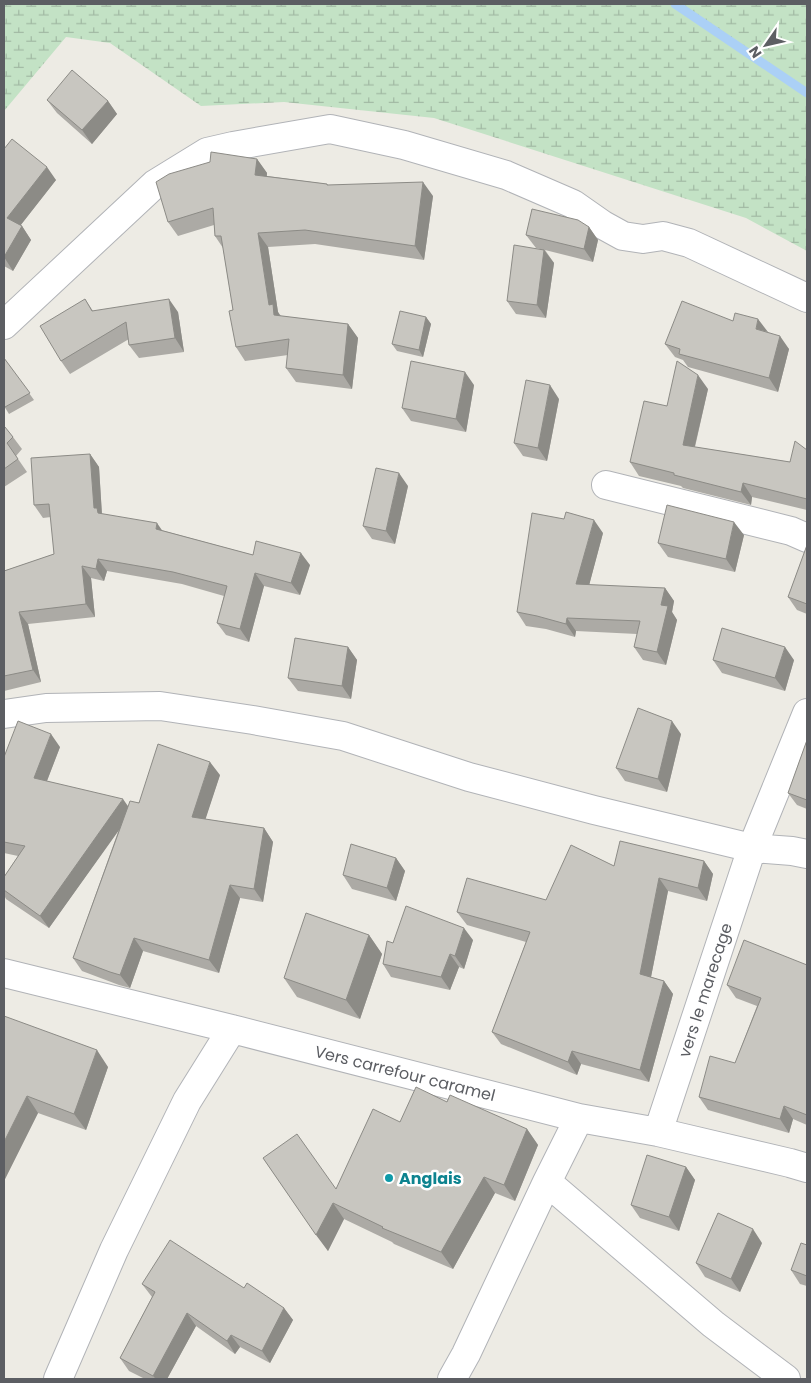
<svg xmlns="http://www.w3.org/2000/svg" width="811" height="1383" font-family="Poppins,sans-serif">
<defs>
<pattern id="wetland-marsh" width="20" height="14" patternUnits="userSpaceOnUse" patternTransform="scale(1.25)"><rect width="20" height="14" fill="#c3e2c5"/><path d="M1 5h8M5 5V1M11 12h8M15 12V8" fill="none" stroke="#a2baa4"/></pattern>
</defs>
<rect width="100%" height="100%" fill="#edebe4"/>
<path fill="url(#wetland-marsh)" d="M4,4h803v247l-61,-33 -312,-100 -150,-16 -83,4 -91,-63 -44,-6 -62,74z"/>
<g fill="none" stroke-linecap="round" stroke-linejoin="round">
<path stroke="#abd0f6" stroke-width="9" d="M675,4l132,89"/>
<g stroke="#b1b3b7" stroke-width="30">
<path id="minor" d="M4,325l151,-141 52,-32 26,-6 97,-17 74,16 102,30 67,29 30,21 20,11 20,3 20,-3 26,7 118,55
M606,485l185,46 16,7
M4,714l42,-6 114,-2 93,14 90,16 126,41 125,33 158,38 40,3 15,3
M4,973l228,56 347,89 79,14 132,31 17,5
M658,1132l94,-284 55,-135
M547,1182l166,142 73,55
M58,1379l56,-129 73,-149 45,-72
M452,1379l14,-25 81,-172 32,-64"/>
</g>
<use href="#minor" stroke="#fff" stroke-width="28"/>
</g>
<path fill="#acaaa5" d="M47,100l61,1 9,13 -25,30 -35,-31z
M4,149l52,31 -36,46h2l9,14 -18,31 -9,-5z
M257,159l10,14v3l60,8 1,1 105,11 -9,64 -109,-16 -47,3 10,65 3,4 67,8 10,14 -6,51 -56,-7 -10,-14 2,-13 -43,6 -9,-14 -3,-37 -10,-62 -8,-12 -1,-11 -36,11 -10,-14z
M589,227l9,13 -5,22 -48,-12 9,13 -8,55 -30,-4 -9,-13 33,-52 -4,-1 -10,-13z
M85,299l8,12 85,1 6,40 -45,6 -10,-13v-6l-59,35 -9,-13z
M426,317l5,7 -8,33 -26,-6 -5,-7z
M733,321l35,11 21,17 -11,43 -90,-25 -5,-7 -8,-3 -10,-13z
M4,358l30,42 -25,14 -5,-8z
M474,385l-8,47 -55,-11 -9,-13z
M708,389l-13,58 95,15 17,-12v60l-55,-13 -1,8 -68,-17 -2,-2 -42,-10 -9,-14 37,-56z
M559,399l-12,62 -24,-5 -9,-13z
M4,427l9,10 9,12 -6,7 11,16 -23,15z
M90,454l9,13 3,47 151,41 57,10 -10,30 -36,-9 -15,56 -23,-7 -9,-12 7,-27 -42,-12 -75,-13 -3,10 -13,-3 4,39 -67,7 13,58 -37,9v-120l50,-17 -3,-37 -8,1 -9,-13z
M408,486l-13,58 -23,-5 -9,-13z
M603,533l-14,52 76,3 9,13 -2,11 5,8 -11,45 -23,-5 -9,-13 3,-13 -61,-3 -1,6 -29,-8 -20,-3 -9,-14z
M744,535l-9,37 -67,-15 -10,-14z
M807,545v69l-10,-4 -9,-13z
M348,647l9,13 -6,39 -53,-8 -10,-13z
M713,660h81l-9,31 -63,-18z
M681,734l-14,58 -42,-11 -9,-13z
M807,740v69l-10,-4 -9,-12z
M60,747l-13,34 81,25 92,-31 -15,44 59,9 9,14 -10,60 -23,-4 -21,75 -76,-22 -13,37 -11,-3 -37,-14 -9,-13 46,-129 -70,99 -43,-29 -2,-4v-18l14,-21 -14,-3v-96z
M396,858l9,13 -9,30 -44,-12 -9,-14z
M704,861l9,13 -6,27 -39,-10 -17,86 13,4 9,13 -24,88 -68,-18 -4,11 -76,-31 -9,-12 34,-90 -59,-17 -10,-13 89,-12 68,-34z
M369,935l13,19 -22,65 -63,-22 -13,-19z
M473,940l-9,29 -5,-2 -9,23 -59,-13 -8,-13 10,-21z
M807,965v160l-14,-6 -4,14 -81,-23 -9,-13 36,-34 22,-57 -21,-8 -9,-13z
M4,1016l104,51 -22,63 -48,-17 -34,68z
M447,1102l80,27 11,16 -23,56 -20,-8 -42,76 -59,-25 -2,-2 -48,-23 -16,32 -65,-93 73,31 64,-67z
M686,1167l9,13 -16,51 -39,-13 -9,-13z
M762,1243l-22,49 -35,-15 -9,-14z
M807,1245v41l-7,-2 -9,-14z
M142,1284l102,4 40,20 9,12 -23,43 -30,-16 -5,7 -39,-28 -29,53h-22l-16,-8 -9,-13 32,-61z"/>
<path fill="#8c8b86" d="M108,101l9,13 -25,30 -10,-14z
M257,159l10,14 -2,16 -10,-14z
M47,167l9,13 -40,51 -9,-13z
M423,182l10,14 -9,64 -9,-14z
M22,226l9,14 -18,31 -9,-14z
M589,227l9,13 -5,22 -9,-13z
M258,233l10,14 10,65 4,7 -8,-4 -5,-10z
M544,250l10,13 -8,55 -9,-13z
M169,299l9,13 6,40 -9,-14z
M426,317l5,7 -8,33 -4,-7z
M758,319l10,13 -12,-3z
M348,324l10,14 -6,51 -9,-14z
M780,336l9,13 -11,43 -9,-14z
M465,372l9,13 -8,47 -10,-13z
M698,375l10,14 -16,69 -9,-13z
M550,385l9,14 -12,62 -9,-13z
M90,454l9,13 3,49 4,10 -12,-18z
M399,473l9,13 -13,58 -9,-13z
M743,483l9,14 -1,8 -10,-13z
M594,520l9,13 -17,64 -10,-13z
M734,522l10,13 -9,37 -9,-13z
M157,523l9,13 -10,-7z
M301,553l9,12 -10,30 -9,-12z
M98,559l9,12 -3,10 -8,-12z
M82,566l9,12 4,39 -9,-13z
M255,573l9,13 -15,56 -9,-13z
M665,588l9,13 -2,11 5,8 -11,45 -9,-13 4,-47z
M19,612l9,12 13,58 -8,-12z
M567,618l9,13 -1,6 -9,-13z
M348,647l9,13 -6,39 -9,-13z
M785,647l9,13 -9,31 -10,-13z
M672,721l9,13 -14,58 -9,-13z
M51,734l9,13 -17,44 -9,-13z
M210,762l10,13 -18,55 -10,-13z
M123,799l9,13 -83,116 -9,-12z
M264,828l9,14 -10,60 -9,-13z
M396,858l9,13 -9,30 -9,-13z
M704,861l9,13 -6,27 -9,-13z
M659,878l9,13 -19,96 -9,-13z
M230,885l10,13 -21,75 -10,-13z
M464,928l9,12 -9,29 -9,-13z
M369,935l13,19 -22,65 -14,-19z
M134,938l9,13 -13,37 -10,-13z
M450,954l9,13 -9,23 -9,-13z
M664,981l9,13 -24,88 -9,-12z
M97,1050l11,17 -22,63 -12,-16z
M572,1051l9,13 -4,11 -9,-13z
M27,1096l11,17 -34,68v-39z
M784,1106l9,13 -4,14 -9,-14z
M527,1129l11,16 -23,56 -11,-16z
M686,1167l9,13 -16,51 -10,-14z
M484,1177l11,16 -42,76 -12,-17z
M333,1203l11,16 -16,32 -12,-16z
M753,1229l9,14 -22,49 -9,-13z
M284,1308l9,12 -23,43 -8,-12z
M187,1313l9,13 -29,53h-11l-3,-3z
M231,1335l9,12 -5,7 -8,-13z"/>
<path fill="#c8c6c0" stroke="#8c8b86" d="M72,70l36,31 -26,29 -35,-30z
M12,139l35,28 -40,51 15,8 -18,31v-108z
M211,152l46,7 -2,16 72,9v1l96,-3 -8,64 -110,-16 -47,3 11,72 4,-1 1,11 74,9 -5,51 -57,-7 3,-29 -53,8 -7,-36 4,-1 -12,-74h-6l-2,-28 -45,14 -12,-40 13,-8 41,-12z
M532,209l46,11 11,7 -5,22 -58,-14z
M514,245l30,5 -7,55 -30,-4z
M85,299l7,12 77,-12 6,39 -46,7 -3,-23 -65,39 -21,-35z
M682,301l51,20 2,-8 23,6 -2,10 24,7 -11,42 -90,-24 1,-5 -15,-5z
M400,311l26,6 -7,33 -27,-6z
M4,358l26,35 -25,14 -1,-1z
M411,361l54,11 -9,47 -54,-11z
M677,361l21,14 -15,70 107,17 5,-21 12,9v49l-64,-16 -2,9 -67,-17v-2l-44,-11 14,-61 23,5z
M526,380l24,5 -12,63 -24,-5z
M4,427h1l8,10 -6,6 11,16 -14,10z
M90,454l4,54h3l1,5 59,10 -1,6 97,26 3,-14 45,12 -10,30 -36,-10 -15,56 -23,-6 10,-37 -54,-14 -75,-13 -2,10 -14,-3 4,38 -67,8 14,58 -29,6v-105l50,-17 -5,-50 -15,1 -3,-47z
M376,468l23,5 -13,58 -23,-5z
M667,505l67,17 -8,37 -68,-16z
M566,512l28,8 -18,64 89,4 -4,17 7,1 -11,46 -23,-5 6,-26 -73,-3 -1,6 -29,-8 -20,-4 15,-99 32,6z
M807,545v59l-19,-7z
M722,628l63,19 -10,31 -62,-18z
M295,638l53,9 -6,39 -54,-8z
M638,708l34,13 -14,58 -42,-11z
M18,721l33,13 -17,44 89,21 -83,117 -36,-26v-13l21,-31 -21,-4v-85z
M807,740v60l-19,-7z
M158,744l52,18 -18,55 72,11 -10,61 -24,-4 -21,75 -75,-22 -14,37 -10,-3 -37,-14 57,-157 9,2z
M620,841l84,20 -6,27 -39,-10 -19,96 24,7 -24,89 -68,-19 -4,11 -76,-30 38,-100 -73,-20 10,-34 79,22 25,-55 43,21z
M351,844l45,14 -9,30 -44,-13z
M406,906l58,22 -9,28 -5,-2 -9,23 -58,-13 4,-23 6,2z
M306,913l63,22 -23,65 -62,-22z
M744,940l63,25v150l-23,-9 -4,13 -81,-22 11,-41 25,7 26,-65 -34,-13z
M4,1016l93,34 -23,64 -47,-18 -23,46z
M416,1087l31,15 3,-7 77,34 -23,56 -20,-8 -43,75 -59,-24 1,-1 -50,-24 -17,32 -53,-77 34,-24 39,55 37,-80 27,13z
M647,1155l39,12 -17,50 -38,-12z
M718,1213l35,16 -22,50 -35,-16z
M170,1240l74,48 3,-5 37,25 -22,43 -31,-16 -4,6 -40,-28 -34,63 -33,-18 35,-66 -13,-8z
M801,1243l6,2v31l-16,-6z"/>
<circle fill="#0f9aa8" stroke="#fff" stroke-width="2" cx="389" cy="1178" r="5"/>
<g text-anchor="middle" stroke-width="5" stroke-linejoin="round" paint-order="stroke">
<g font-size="16" fill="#5c5e63" stroke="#fff">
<text transform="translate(705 990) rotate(-72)" y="6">vers le marecage</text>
<text transform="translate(405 1073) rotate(14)" y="6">Vers carrefour caramel</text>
</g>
<g font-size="16" font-weight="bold" fill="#0d838f" stroke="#fff" text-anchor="start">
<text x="399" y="1184">Anglais</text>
</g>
</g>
<rect width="811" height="1383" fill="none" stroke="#5c5e63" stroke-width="10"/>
<g transform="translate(766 45) rotate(236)" stroke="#ffffff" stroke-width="4" paint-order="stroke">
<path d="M0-4L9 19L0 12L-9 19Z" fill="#5c5e63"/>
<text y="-8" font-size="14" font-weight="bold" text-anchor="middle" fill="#5c5e63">N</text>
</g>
</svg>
